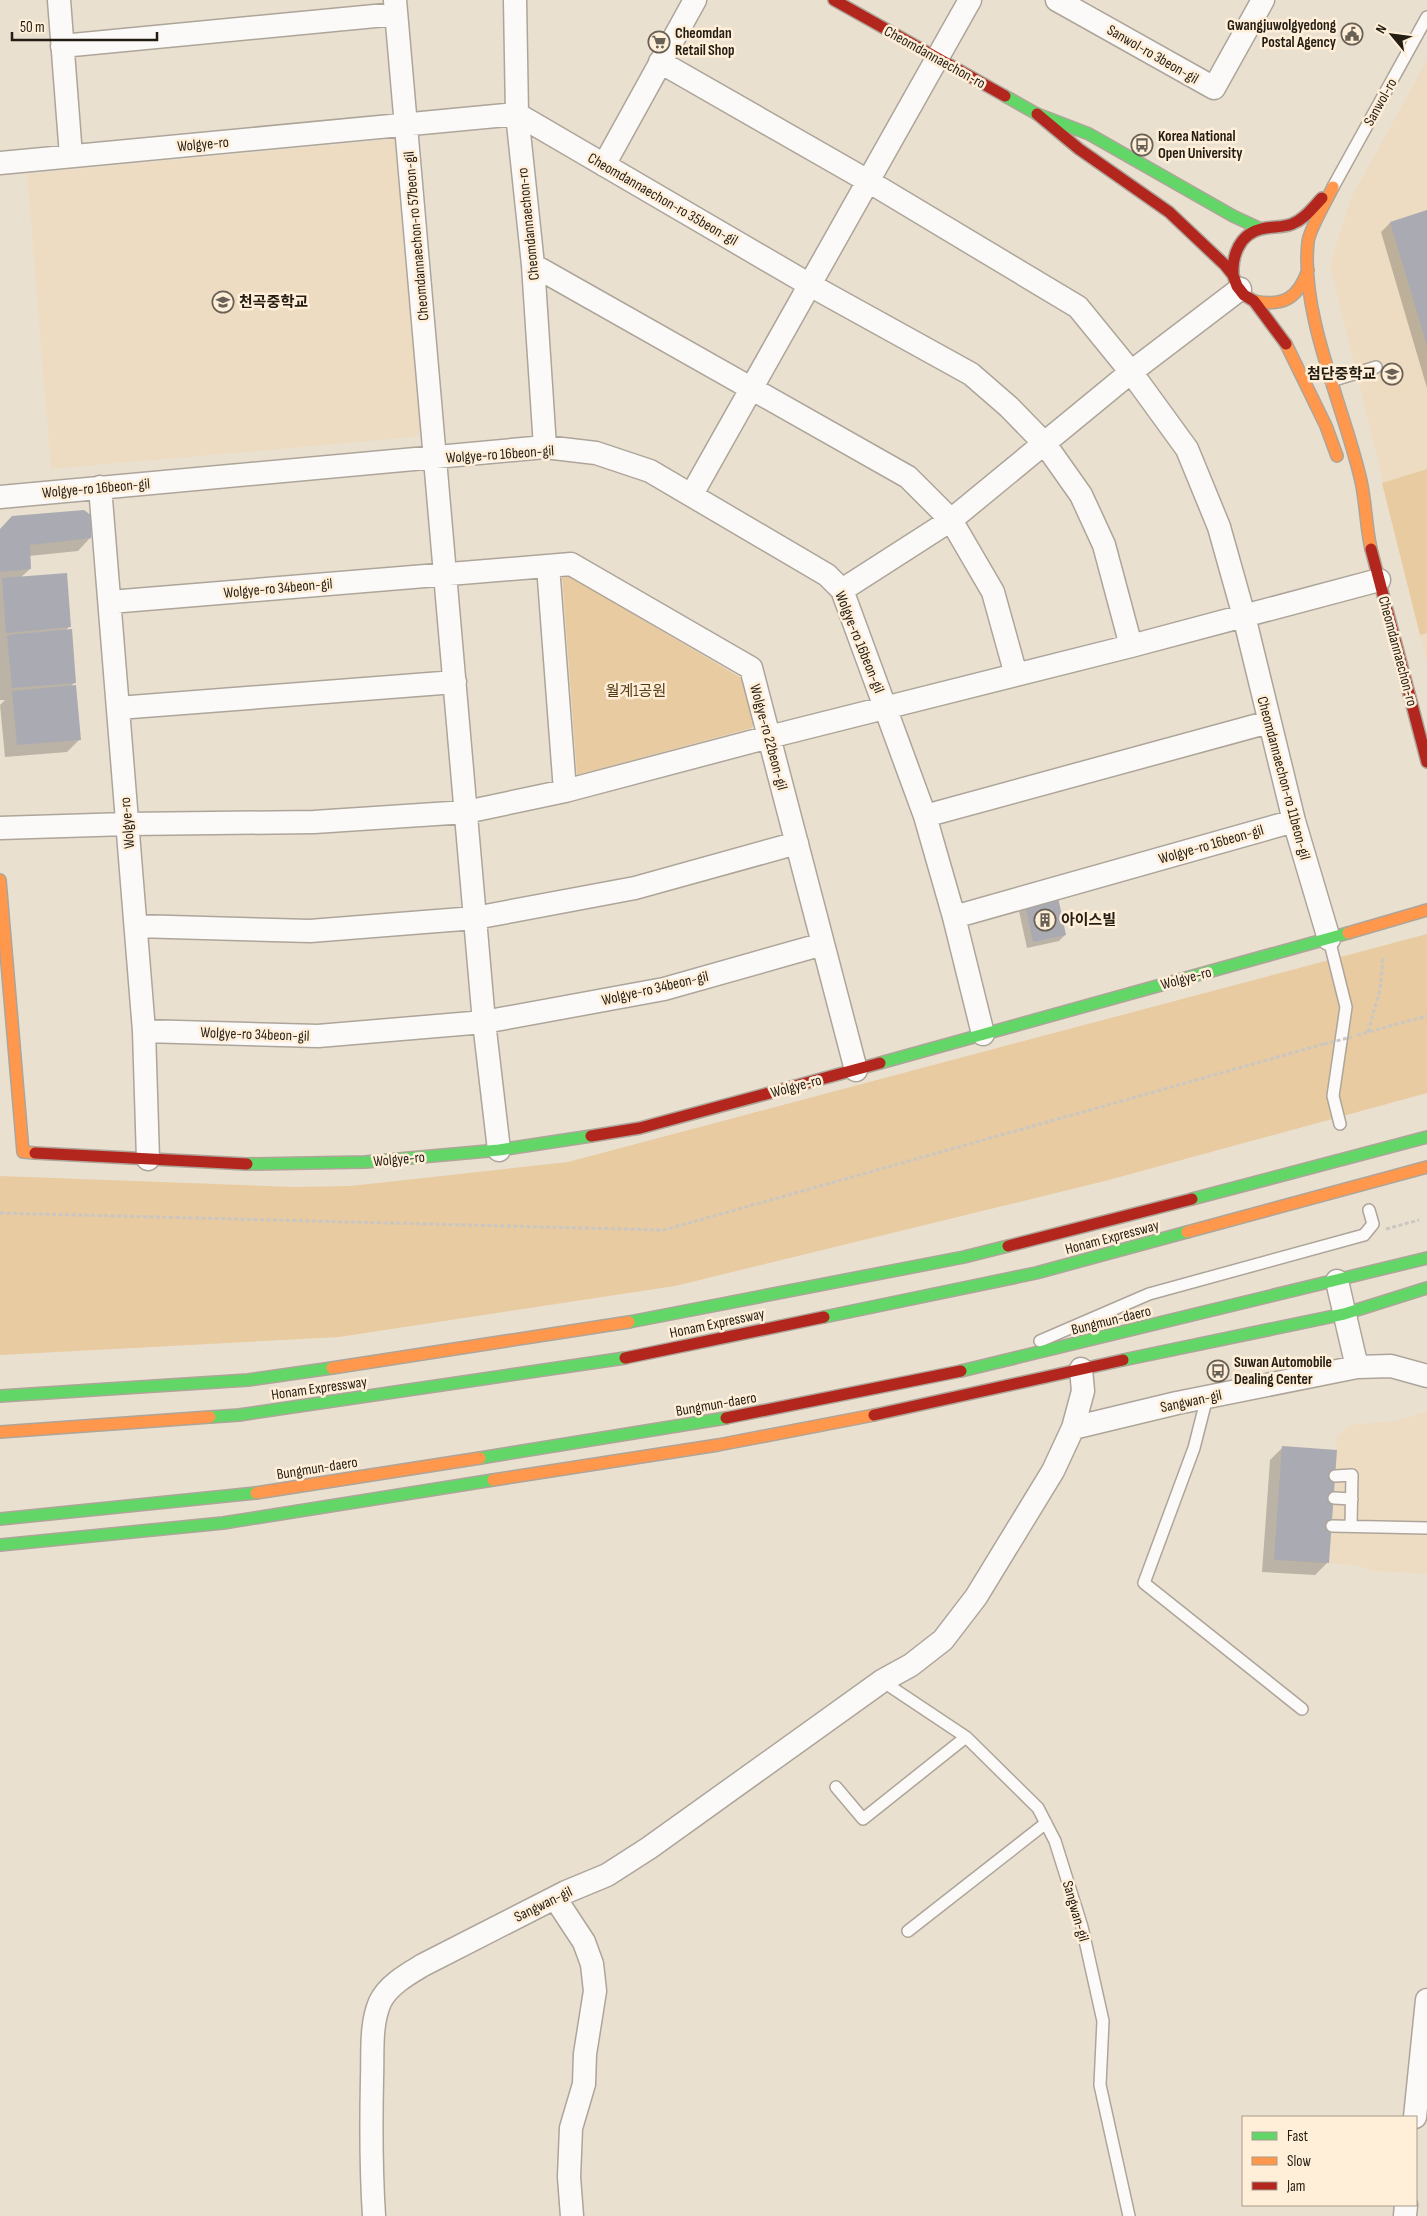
<svg xmlns="http://www.w3.org/2000/svg" width="1427" height="2216" font-family="'Sofia Sans Condensed','Noto Sans KR',sans-serif">
<rect width="100%" height="100%" fill="#eae0d0"/>
<path fill="#eddcc2" d="M1427,60v602l-97,-397 20,-65z
M395,139l25,292 -5,6 -364,32 -24,-295z
M1427,1411v163l-50,-3 -24,-6 -78,-5 7,-114 54,4 1,-14 13,-11 46,-4z"/>
<path fill="#e8cba0" d="M1427,469v164l-7,2 -38,-152z
M562,576h7l174,103 11,43 -2,6 -175,47z
M1427,934v159l-322,88 -430,105 -336,51 -339,18v-179l293,11 57,-1 218,-24z"/>
<path fill="#0003" d="M1427,212v176l-46,-156 9,-9z
M90,523v15l-12,13 -49,5 1,13 -10,9 50,48 -5,5 10,51 -5,5 10,52 -13,13 -62,5 -5,-52 5,-5h-5v-170z
M1025,905l40,30 -6,6 -32,7 -8,-37z
M1282,1448l46,114 -13,13 -53,-3 8,-112z"/>
<path fill="#aaaab2" d="M1427,210v136l-37,-124z
M84,510l12,9 -4,4 -1,15 -61,7 1,24 -31,3v-43l12,-13z
M67,573l4,54 -65,6 -4,-55z
M72,629l4,54 -64,5 -5,-53z
M76,685l5,55 -64,5 -5,-54z
M1058,897l8,38 -33,7 -8,-38z
M1282,1446l55,4 -8,113 -55,-3z"/>
<g fill="none" stroke-linecap="round" stroke-linejoin="round">
<g stroke="#ada59a" stroke-width="14">
<path id="lane" d="M1333,187l94,-170
M1331,381l45,-14
M1329,939l17,68 -13,89 7,28
M1040,1341l109,-47 215,-59 9,-11 -4,-14
M1207,1397l-13,51 -50,135 158,126
M1335,1476l17,-1 -1,51
M1334,1498l18,1
M1332,1526l95,2
M882,1681l84,56 72,71 17,33 27,86 21,94 -3,64 29,131
M836,1787l27,32 103,-82
M908,1931l138,-108"/>
</g>
<g stroke="#ada59a" stroke-width="25">
<path id="street" d="M59,0l12,156
M395,0l89,1022 15,128
M515,0l2,114 16,151 12,182
M1057,0l157,88 49,-88
M62,46l334,-32
M660,62l208,119 210,126 53,65 56,77 32,78 25,89 50,205 35,118
M0,163l517,-49 293,171 161,89 38,33 36,37 36,51 23,50 27,101
M604,165l91,-165
M533,265l375,212 43,43 42,72 23,83
M100,487l44,544 4,128
M692,494l278,-494
M0,497l545,-50 51,6 54,18 177,104 15,15 83,226 29,101 29,117
M548,566l17,225
M842,590l109,-70 180,-148 109,-83
M110,602l461,-38 180,104 105,402
M118,708l337,-26
M925,816l344,-94
M0,828l127,-4 187,-2 152,-10 99,-21 204,-54 362,-91 248,-66
M954,917l340,-96
M136,926l174,5 165,-13 160,-30 162,-45
M144,1031l174,5 166,-14 180,-33 159,-45
M1337,1281l20,86
M1073,1428l104,-25 180,-36 34,-1 36,10
M555,1898l29,44 8,22 3,27 -10,63 -1,30 -13,44 -2,49 3,39
M1415,2117l12,-117
M374,2216c-3,-46 -3,-92 -2,-138 1,-24 -2,-53 8,-76 8,-17 28,-28 43,-37l143,-73 41,-17 42,-27 233,-167 29,-16 32,-25 33,-43 77,-126 20,-43 10,-37 -2,-22
M1405,2216l1,-11"/>
</g>
<g stroke="#ada59a" stroke-width="14">
<path id="fast" d="M1005,96l32,18 52,20 144,82 28,13
M880,1063l468,-130
M247,1164l118,-2 134,-12 92,-14
M1192,1199l235,-62
M824,1317l212,-44 151,-41
M629,1322l335,-65 44,-11
M1123,1360l221,-46 83,-26
M961,1371l466,-113
M0,1396l248,-16 84,-12
M210,1417l29,-2 386,-57
M480,1458l246,-40
M0,1519l256,-26
M0,1545l223,-22 270,-43"/>
</g>
<g stroke="#ada59a" stroke-width="14">
<path id="slow" d="M1333,187c-6,13 -24,43 -25,55 -8,74 37,167 53,239 5,23 5,46 10,68
M1254,301c30,6 44,-3 54,-31
M1286,344l40,82 11,30
M0,880l23,272 12,1
M1348,933l79,-23
M1187,1232l240,-65
M332,1368l297,-46
M0,1432l210,-15
M493,1480l225,-35 156,-30
M256,1493l224,-35"/>
</g>
<g stroke="#ada59a" stroke-width="14">
<path id="jam" d="M834,0l171,96
M1037,114l42,35 90,63 56,53 8,10 4,11 7,9 10,6 32,43
M1233,275c-1,-20 7,-41 28,-46 11,-3 21,-1 31,-5 13,-5 21,-17 30,-26
M1371,549l56,213
M591,1136l49,-8 240,-65
M35,1153l212,11
M1008,1246l184,-47
M625,1358l199,-41
M874,1415l249,-55
M726,1418l235,-47"/>
</g>
<path stroke="#cac6c1" stroke-width="3" stroke-dasharray="4 2.5" stroke-linecap="butt" d="M1368,1032l12,-42 3,-32
M1357,1035l70,-19
M0,1213l664,17 660,-186
M1386,1229l33,-9"/>
<use href="#lane" stroke="#fcfaf8" stroke-width="11"/>
<use href="#street" stroke="#fcfaf8" stroke-width="22"/>
<use href="#fast" stroke="#63d668" stroke-width="11"/>
<use href="#slow" stroke="#ff974d" stroke-width="11"/>
<use href="#jam" stroke="#b3261e" stroke-width="11"/>
<path stroke="#cac6c1" stroke-width="3" stroke-dasharray="4 2.5" stroke-linecap="butt" d="M1324,1044l28,-7"/>
</g>
<defs>
<g id="civic-ring" transform="scale(1.125)"><circle r="9.5" fill="#ffefd9" stroke="#696155" stroke-width="1.5"/><path d="M-.6-6.5H3V-4.5H.6V-3L4-1V1h2V6H-6V1h2V-1L-.6-3ZM-1.2 2.5V6h2.4V2.5Z" fill="#696155"/></g>
<g id="supermarket-ring" transform="scale(1.125)"><circle r="9.5" fill="#ffefd9" stroke="#696155" stroke-width="1.5"/><path d="M-6-5.5h2.5l.6 2H6L4.5 2H-2.5L-4.4-4H-6ZM-1.5 3.2a1.3 1.3 0 1 0 .1 0ZM3 3.2a1.3 1.3 0 1 0 .1 0Z" fill="#696155"/></g>
<g id="bus-ring" transform="scale(1.125)"><circle r="9.5" fill="#ffefd9" stroke="#696155" stroke-width="1.5"/><path d="M-5-6H5V4H4V6H2V4H-2V6H-4V4H-5ZM-3.5-4V0h7V-4ZM-3.5 1.2v1.5H-2V1.2ZM2 1.2v1.5H3.5V1.2Z" fill="#696155"/></g>
<g id="school-ring" transform="scale(1.125)"><circle r="9.5" fill="#ffefd9" stroke="#696155" stroke-width="1.5"/><path d="M0-5L7-2L0 1L-7-2ZM-4 1L0 2.5L4 1V4Q0 6-4 4Z" fill="#696155"/></g>
<g id="building-ring" transform="scale(1.125)"><circle r="9.5" fill="#ffefd9" stroke="#696155" stroke-width="1.5"/><path d="M-4-6H4V6H1V3H-1V6H-4ZM-2.5-4.3h1.7v1.8h-1.7ZM.8-4.3h1.7v1.8H.8ZM-2.5-1h1.7V.8h-1.7ZM.8-1h1.7V.8H.8Z" fill="#696155"/></g>
</defs>
<g fill-rule="evenodd">
<use href="#civic-ring" x="1352" y="34"/>
<use href="#supermarket-ring" x="659" y="42"/>
<use href="#bus-ring" x="1142" y="145"/>
<use href="#school-ring" x="223" y="302"/>
<use href="#school-ring" x="1392" y="374"/>
<use href="#building-ring" x="1045" y="920"/>
<use href="#bus-ring" x="1218" y="1371"/>
</g>
<g text-anchor="middle" stroke-width="5" stroke-linejoin="round" paint-order="stroke">
<g font-size="15" font-weight="bold" fill="#241d13" stroke="#ffefd9" text-anchor="start">
<text x="1336" y="30" text-anchor="end">Gwangjuwolgyedong<tspan x="1336" dy="17">Postal Agency</tspan></text>
<text x="675" y="38">Cheomdan<tspan x="675" dy="17">Retail Shop</tspan></text>
<text x="1158" y="141">Korea National<tspan x="1158" dy="17">Open University</tspan></text>
<text x="239" y="307">천곡중학교</text>
<text x="1376" y="379" text-anchor="end">첨단중학교</text>
<text x="1061" y="925">아이스빌</text>
<text x="1234" y="1367">Suwan Automobile<tspan x="1234" dy="17">Dealing Center</tspan></text>
</g>
<g font-size="15" fill="#241d13" stroke="#ffefd9">
<text transform="translate(1153 54) rotate(30)" y="5">Sanwol-ro 3beon-gil</text>
<text transform="translate(935 57) rotate(29)" y="5">Cheomdannaechon-ro</text>
<text transform="translate(1380 102) rotate(-61)" y="5">Sanwol-ro</text>
<text transform="translate(203 144) rotate(-5)" y="5">Wolgye-ro</text>
<text transform="translate(663 199) rotate(30)" y="5">Cheomdannaechon-ro 35beon-gil</text>
<text transform="translate(528 224) rotate(-96)" y="5">Cheomdannaechon-ro</text>
<text transform="translate(416 236) rotate(-95)" y="5">Cheomdannaechon-ro 57beon-gil</text>
<text transform="translate(500 454) rotate(-4)" y="5">Wolgye-ro 16beon-gil</text>
<text transform="translate(96 488) rotate(-5)" y="5">Wolgye-ro 16beon-gil</text>
<text transform="translate(278 588) rotate(-5)" y="5">Wolgye-ro 34beon-gil</text>
<text transform="translate(860 642) rotate(68)" y="5">Wolgye-ro 16beon-gil</text>
<text transform="translate(1398 651) rotate(75)" y="5">Cheomdannaechon-ro</text>
<text transform="translate(769 737) rotate(75)" y="5">Wolgye-ro 22beon-gil</text>
<text transform="translate(1284 778) rotate(75)" y="5">Cheomdannaechon-ro 11beon-gil</text>
<text transform="translate(127 823) rotate(-95)" y="5">Wolgye-ro</text>
<text transform="translate(1211 844) rotate(-16)" y="5">Wolgye-ro 16beon-gil</text>
<text transform="translate(1186 978) rotate(-15)" y="5">Wolgye-ro</text>
<text transform="translate(655 988) rotate(-13)" y="5">Wolgye-ro 34beon-gil</text>
<text transform="translate(255 1034) rotate(2)" y="5">Wolgye-ro 34beon-gil</text>
<text transform="translate(796 1086) rotate(-15)" y="5">Wolgye-ro</text>
<text transform="translate(399 1159) rotate(-5)" y="5">Wolgye-ro</text>
<text transform="translate(1112 1237) rotate(-15)" y="5">Honam Expressway</text>
<text transform="translate(1111 1320) rotate(-14)" y="5">Bungmun-daero</text>
<text transform="translate(717 1323) rotate(-12)" y="5">Honam Expressway</text>
<text transform="translate(319 1388) rotate(-8)" y="5">Honam Expressway</text>
<text transform="translate(1191 1401) rotate(-12)" y="5">Sangwan-gil</text>
<text transform="translate(716 1404) rotate(-10)" y="5">Bungmun-daero</text>
<text transform="translate(317 1468) rotate(-9)" y="5">Bungmun-daero</text>
<text transform="translate(543 1904) rotate(-26)" y="5">Sangwan-gil</text>
<text transform="translate(1076 1911) rotate(74)" y="5">Sangwan-gil</text>
</g>
<g font-size="15" fill="#533b15" stroke="#ffefd9">
<text x="636" y="696">월계1공원</text>
</g>
</g>
<rect x="1242" y="2116" width="175" height="90" fill="#ffefd9" stroke="#a79b8a"/>
<rect x="1252" y="2132" width="25" height="8" fill="#63d668" stroke="#a79b8a"/>
<text x="1287" y="2141" font-size="15" fill="#241d13">Fast</text>
<rect x="1252" y="2157" width="25" height="8" fill="#ff974d" stroke="#a79b8a"/>
<text x="1287" y="2166" font-size="15" fill="#241d13">Slow</text>
<rect x="1252" y="2182" width="25" height="8" fill="#b3261e" stroke="#a79b8a"/>
<text x="1287" y="2191" font-size="15" fill="#241d13">Jam</text>
<g transform="translate(1392 35) rotate(299)" stroke="#ffefd9" stroke-width="4" paint-order="stroke">
<path d="M0-4L9 19L0 12L-9 19Z" fill="#241d13"/>
<text y="-8" font-size="14" font-weight="bold" text-anchor="middle" fill="#241d13">N</text>
</g>
<path d="M12 32v8h145v-8" fill="none" stroke="#241d13" stroke-width="2.5"/>
<text x="20" y="32" font-size="15" fill="#241d13" stroke="#ffefd9" stroke-width="4" paint-order="stroke">50 m</text>
</svg>
